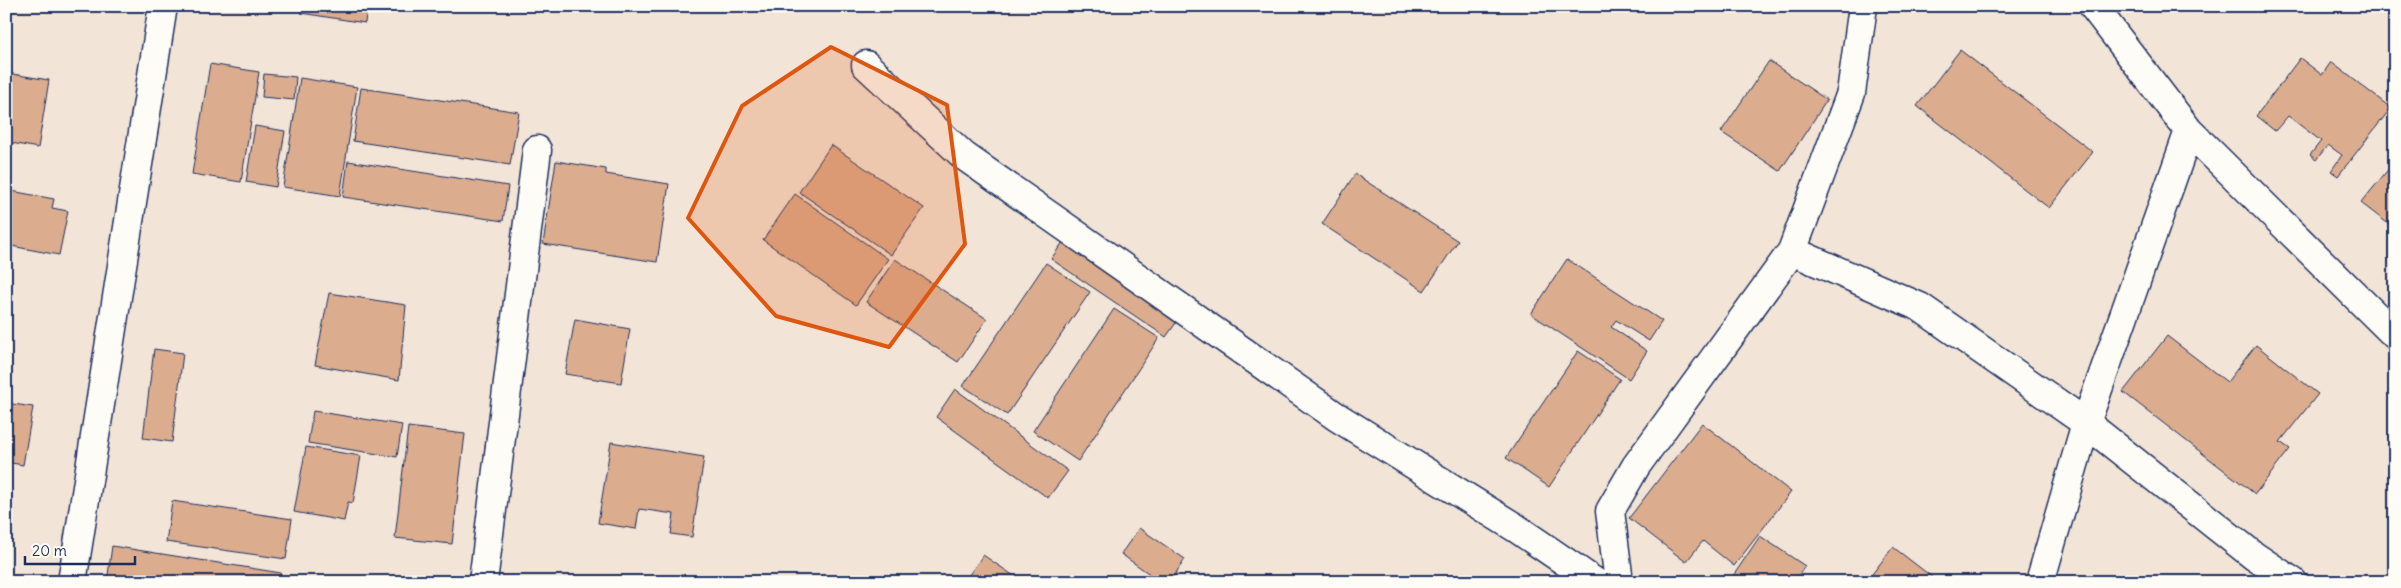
<svg xmlns="http://www.w3.org/2000/svg" width="2401" height="588" font-family="Delius,sans-serif">
<rect width="100%" height="100%" fill="#f3e4d8"/>
<filter id="ink" filterUnits="userSpaceOnUse"><feTurbulence type="fractalNoise" baseFrequency=".02" numOctaves="2"/><feDisplacementMap in="SourceGraphic" scale="10" xChannelSelector="R" yChannelSelector="G"/><feConvolveMatrix kernelMatrix="1 2 1 2 8 2 1 2 1" color-interpolation-filters="sRGB"/></filter>
<g filter="url(#ink)">
<path fill="#dcac8e" stroke="#1b2f5e" d="M303,6h64l-2,17 -64,-10z
M1960,50l133,102 -44,56 -132,-102z
M2300,58l22,17 9,-13 60,46 -53,68 -7,-5 11,-16 -14,-10 -12,15 -6,-5 11,-14 -33,-25 -13,15 -19,-15z
M1769,61l58,39 -47,71 -59,-39z
M210,64l49,8 -18,110 -49,-8z
M6,73l43,7 -11,68 -32,-6z
M264,74l32,3 -2,23 -32,-3z
M300,78l57,9 -17,109 -57,-9z
M361,88l158,24 -9,53 -157,-24z
M255,126l30,5 -9,56 -30,-5z
M831,145l93,63 -33,47 -92,-63z
M348,161l160,25 -5,35 -160,-24z
M556,161l50,8v5l63,10 -12,78 -114,-18z
M2395,161v68l-34,-26z
M1355,174l103,67 -34,50 -102,-67z
M6,190l48,9 -2,9 16,3 -9,44 -53,-10z
M795,194l93,65 -32,46 -93,-65z
M1063,242l115,78 -12,17 -115,-78z
M895,259l92,60 -29,43 -92,-60z
M1567,259l95,62 -13,20 -33,-21 -5,7 36,24 -18,28 -98,-65z
M1046,263l44,29 -83,123 -44,-29z
M329,293l77,12 -7,75 -84,-15z
M1114,309l45,29 -81,123 -45,-30z
M575,319l55,10 -9,54 -56,-9z
M2167,336l60,46 29,-37 62,49 -38,48 10,7 -35,45 -132,-102z
M154,349l29,4 -11,89 -29,-4z
M1578,351l42,28 -71,108 -43,-29z
M955,389l113,82 -20,27 -112,-81z
M6,403l27,4 -10,58 -17,-3z
M313,411l89,14 -5,32 -89,-14z
M1702,423l89,69 -57,74 -31,-25 -17,21 -57,-44z
M408,427l57,7 -13,110 -57,-6z
M611,442l93,15 -12,80 -21,-3 3,-20 -35,-5 -3,20 -38,-6z
M306,447l55,9 -8,47 -5,-1 -4,19 -50,-9z
M172,501l120,18 -6,40 -120,-17z
M1139,528l46,31 -15,23h-9l-40,-28z
M1760,536l45,30 -11,16h-65z
M112,546l169,27 -2,9h-172z
M1893,547l39,30 -4,5h-62z
M983,555l40,27h-59z"/>
<g fill="none" stroke-linecap="round" stroke-linejoin="round">
<g stroke="#1b2f5e" stroke-width="31">
<path id="minor" d="M2093,6l96,125 206,204
M866,65l98,91 373,261 179,111 79,54
M1792,251l128,56 166,116 168,133 39,26
M72,582l91,-576
M483,582l54,-432
M1619,582l-9,-71 26,-45 156,-215 59,-158 12,-87
M2040,582l46,-159 103,-292"/>
</g>
<use href="#minor" stroke="#fdfcf7" stroke-width="28"/>
</g>
</g>
<path fill="#de5710" fill-opacity="0.2" stroke="#de5710" stroke-width="4" stroke-linejoin="round" d="M831,47l116,58 18,139 -76,103 -113,-31 -88,-98 54,-112z"/>
<rect width="2401" height="588" fill="none" stroke="#fdfcf7" stroke-width="25"/>
<rect x="12" y="12" width="2376" height="563" fill="none" stroke="#1b2f5e" stroke-width="2" filter="url(#ink)"/>
<path d="M25 556v8h110v-8" fill="none" stroke="#1b2f5e" stroke-width="2.5"/>
<text x="32" y="556" font-size="15" fill="#1b2f5e" stroke="#fdfcf7" stroke-width="4" paint-order="stroke">20 m</text>
</svg>
